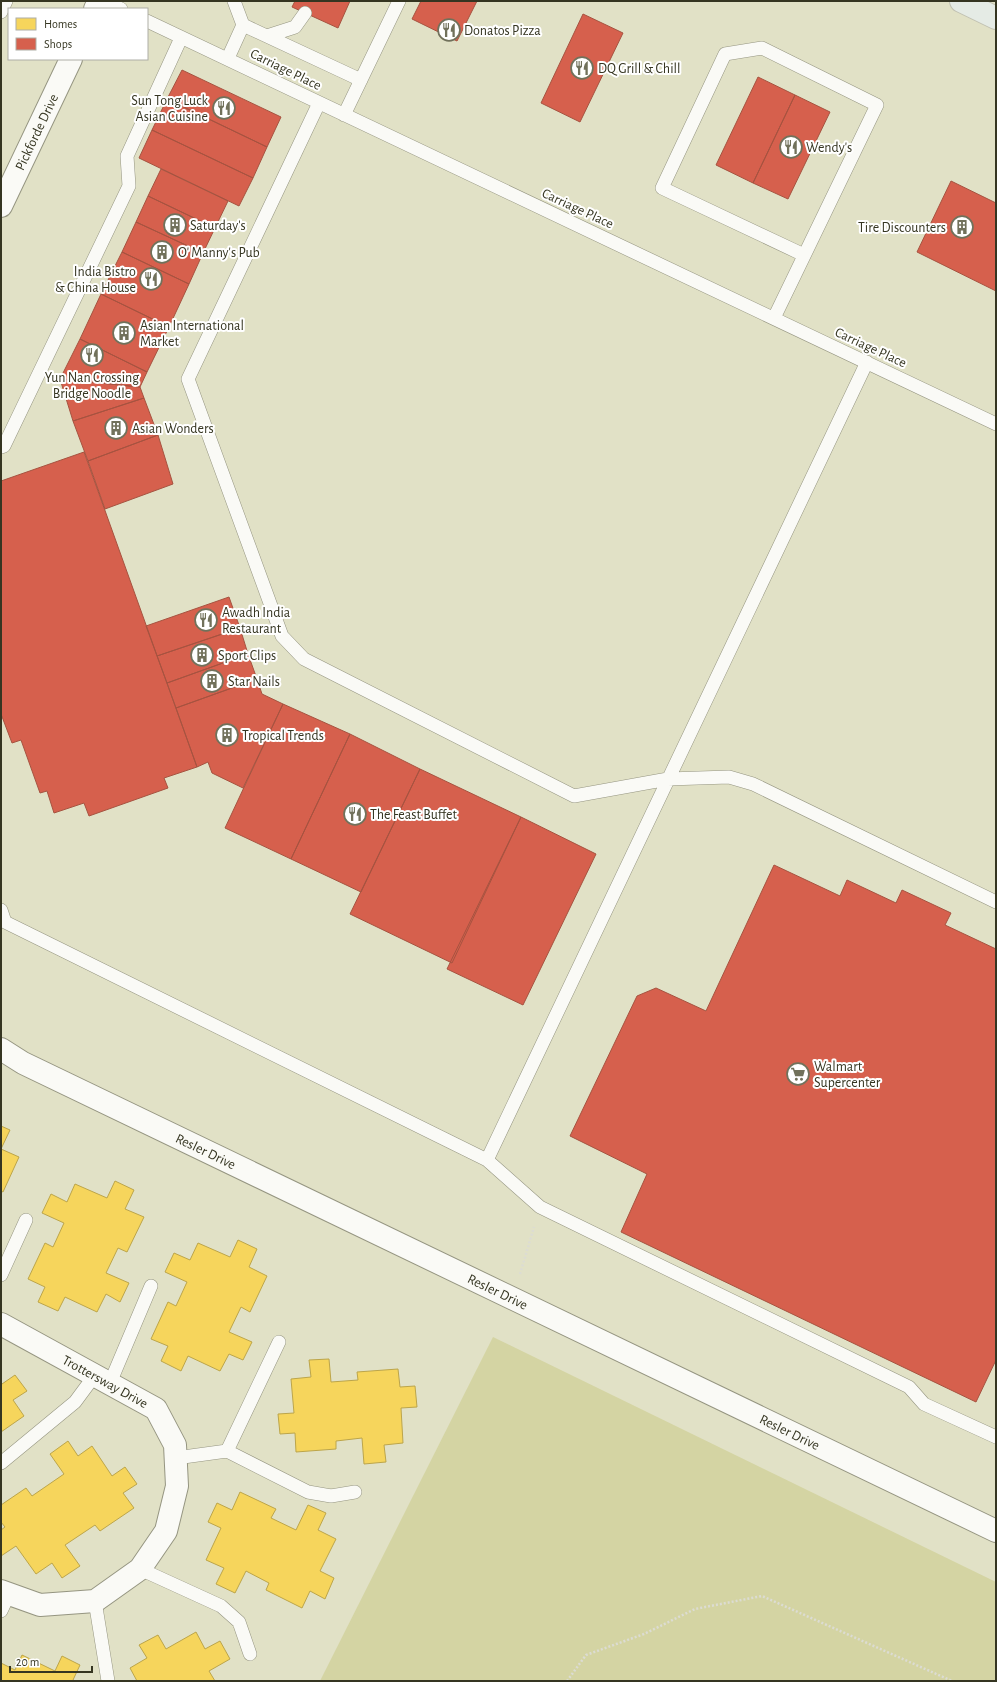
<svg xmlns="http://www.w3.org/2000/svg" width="997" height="1682" font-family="'Alegreya Sans',sans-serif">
<rect width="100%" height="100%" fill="#e1e1c6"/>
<path fill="#d4d4a3" d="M493,1337l503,245v99h-676z"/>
<path fill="#f6d55c" stroke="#bca54a" d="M1,1126l9,4 -9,19 18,8 -16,35 -2,-1z
M115,1181l19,9 -9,19 19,8 -17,35 -9,-4 -12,25 23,10 -9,19 -14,-8 -9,18 -32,-15 -7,14 -20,-9 7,-15 -17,-8 17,-36 8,4 11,-24 -22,-10 9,-19 16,8 8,-18 32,14z
M238,1240l19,9 -8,18 18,9 -17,36 -9,-5 -12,25 23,10 -9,18 -14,-6 -9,17 -32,-15 -7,15 -20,-10 7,-15 -17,-7 17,-37 8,4 11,-24 -22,-10 9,-19 16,7 8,-17 32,14z
M329,1359l2,23 27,-2 -1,-8 41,-3 2,18 15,-1 2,21 -16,1 2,35 -19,2 2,17 -22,2 -2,-26 -26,3v8l-40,3 -1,-19 -15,1 -2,-20 16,-1 -3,-34 20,-2 -2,-17z
M15,1375l12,16 -14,9 11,16 -23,16v-50l1,2z
M68,1441l10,15 14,-10 20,30 13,-9 12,17 -14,9 11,15 -34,23 -5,-6 -30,20 15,21 -18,12 -10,-15 -16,11 -20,-28 -15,10v-26l4,-3 -4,-5v-17l25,-17 6,8 32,-22 -14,-20z
M240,1492l36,17 -5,9 25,12 12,-25 18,8 -8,17 18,9 -16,32 14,7 -9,21 -15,-8 -8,17 -36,-18 3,-7 -23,-12 -11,22 -19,-9 8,-16 -18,-8 15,-32 -13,-6 9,-19 15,7z
M196,1632l9,17 15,-8 10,18 -21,12 6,10h-78l-7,-13 17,-10 -8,-13 19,-10 8,14z
M22,1655l33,16 7,-15 18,9 -7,15 3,1h-75v-18l14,7z"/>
<path fill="#d6604d" stroke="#a65340" d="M295,1h55l-12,27 -46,-21z
M421,1h56l-20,40 -45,-22z
M583,14l40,19 -43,89 -39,-19z
M182,70l99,47 -14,30 -100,-48z
M758,77l37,18 -42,88 -37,-18z
M795,95l35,17 -42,87 -35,-16z
M167,99l100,48 -14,31 -101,-48z
M152,130l101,48 -14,28 -100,-48z
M161,169l67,32 -13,27 -67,-32z
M951,181l45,22v88l-79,-39z
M148,196l67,32 -12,25 -67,-31z
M136,222l67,31 -14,31 -67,-32z
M122,252l67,32 -20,43 -68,-33z
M101,294l68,33 -22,45 -67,-33z
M80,339l67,33 -7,15 -80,-8z
M60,379l80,8 4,11 -71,23z
M144,398l14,37 -70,26 -15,-40z
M158,435l15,49 -68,25 -17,-48z
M84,452l113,315 -33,11 4,10 -79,28 -5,-13 -30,10 -7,-22 -7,2 -19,-53 -9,3 -11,-29v-233z
M229,597l11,31 -83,28 -11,-30z
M240,628l8,26 -81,29 -10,-27z
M248,654l9,25 -81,29 -9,-25z
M257,679l5,15 21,10 -40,84 -31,-15 -4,-11 -11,5 -21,-59z
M283,704l67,30 -59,125 -66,-31z
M350,734l70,35 -59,123 -70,-33z
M420,769l101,48 -69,146 -102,-49z
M521,817l75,37 -73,151 -76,-36z
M774,865l66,31 7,-16 49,23 6,-13 49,23 -6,12 51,24v411l-20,42 -355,-170 26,-58 -77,-38 67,-140 19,-8 50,23z"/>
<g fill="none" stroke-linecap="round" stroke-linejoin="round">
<g stroke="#959581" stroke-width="14">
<path id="lane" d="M104,1l17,8
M234,1l9,24 118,55
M1,12l5,-11
M147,21l849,403
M267,36l28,-9 10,-14
M228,58l15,-33
M319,103l-131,276 94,257 22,23 270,137 94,-17 61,-2 24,7 243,118
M344,115l55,-114
M774,318l103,-213 -115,-57 -37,6 -63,134 142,67
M1,447l3,-1 125,-260 -2,-30 54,-118
M1,910l4,12 482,238 53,47 369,180 15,17 72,33
M487,1160l380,-798
M1,1275l25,-55
M110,1383l41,-97
M227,1451l81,41 23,4 24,-4
M176,1458l51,-7 52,-109
M1,1463l74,-61 20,-27
M140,1569l81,37 18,16 11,32
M95,1601l13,80
M1,1611l8,-17"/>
</g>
<g stroke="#959581" stroke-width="24">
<g id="street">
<path d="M95,9l4,-8"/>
<path id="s1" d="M1,206l70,-147"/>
<path id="s2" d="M1,1049l22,14 973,468"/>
<path id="s3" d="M1,1324l155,85 19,36 2,41 -11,45 -26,38 -45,32 -55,4 -39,-14"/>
</g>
</g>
<g stroke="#c1c1b2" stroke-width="24">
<path id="primary" d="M961,1l35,17"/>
</g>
<path stroke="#dcdcd3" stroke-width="2.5" stroke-dasharray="2 2" stroke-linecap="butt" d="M520,1274l14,-47
M567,1681l19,-26 58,-21 51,-25 67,-13 190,85"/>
<use href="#lane" stroke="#fafaf6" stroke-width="13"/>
<use href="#street" stroke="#fafaf6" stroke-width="22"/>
<use href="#primary" stroke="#e5ebe5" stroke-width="22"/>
</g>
<defs>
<g id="restaurant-ring" transform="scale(1.15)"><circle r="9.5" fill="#fff" stroke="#71715b" stroke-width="1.5"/><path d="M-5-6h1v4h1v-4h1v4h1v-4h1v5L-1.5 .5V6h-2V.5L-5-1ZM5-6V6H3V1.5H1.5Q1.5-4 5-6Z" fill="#71715b"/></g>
<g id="building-ring" transform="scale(1.15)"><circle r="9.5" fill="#fff" stroke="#71715b" stroke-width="1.5"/><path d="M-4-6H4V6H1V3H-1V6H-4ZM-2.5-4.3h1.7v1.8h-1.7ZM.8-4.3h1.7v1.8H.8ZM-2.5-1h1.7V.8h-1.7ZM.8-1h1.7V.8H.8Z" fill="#71715b"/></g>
<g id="supermarket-ring" transform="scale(1.15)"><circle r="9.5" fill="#fff" stroke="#71715b" stroke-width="1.5"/><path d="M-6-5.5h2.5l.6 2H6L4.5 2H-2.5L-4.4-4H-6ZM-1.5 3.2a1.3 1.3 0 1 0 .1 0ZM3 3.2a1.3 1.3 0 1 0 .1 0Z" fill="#71715b"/></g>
</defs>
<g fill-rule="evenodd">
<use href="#restaurant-ring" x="449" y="30"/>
<use href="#restaurant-ring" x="582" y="68"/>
<use href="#restaurant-ring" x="224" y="108"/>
<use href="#restaurant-ring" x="791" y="147"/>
<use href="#building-ring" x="175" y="225"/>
<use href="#building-ring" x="962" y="227"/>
<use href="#building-ring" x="162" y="252"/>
<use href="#restaurant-ring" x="151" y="279"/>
<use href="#building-ring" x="124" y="333"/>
<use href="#restaurant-ring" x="92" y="355"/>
<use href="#building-ring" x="116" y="428"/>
<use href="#restaurant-ring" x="206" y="620"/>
<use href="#building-ring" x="202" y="655"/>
<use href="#building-ring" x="212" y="681"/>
<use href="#building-ring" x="227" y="735"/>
<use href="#restaurant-ring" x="355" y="814"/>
<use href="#supermarket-ring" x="798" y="1074"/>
</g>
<g text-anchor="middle" stroke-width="4" stroke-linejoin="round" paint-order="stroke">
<g font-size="14" fill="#353521" stroke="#fff" text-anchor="start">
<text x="464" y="35">Donatos Pizza</text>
<text x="598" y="73">DQ Grill &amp; Chill</text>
<text x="208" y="105" text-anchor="end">Sun Tong Luck<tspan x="208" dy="16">Asian Cuisine</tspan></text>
<text x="806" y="152">Wendy's</text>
<text x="190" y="230">Saturday's</text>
<text x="946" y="232" text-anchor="end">Tire Discounters</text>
<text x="178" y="257">O' Manny's Pub</text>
<text x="136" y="276" text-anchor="end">India Bistro<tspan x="136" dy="16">&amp; China House</tspan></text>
<text x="140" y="330">Asian International<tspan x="140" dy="16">Market</tspan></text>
<text x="92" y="382" text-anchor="middle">Yun Nan Crossing<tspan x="92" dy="16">Bridge Noodle</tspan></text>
<text x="132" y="433">Asian Wonders</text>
<text x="222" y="617">Awadh India<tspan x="222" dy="16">Restaurant</tspan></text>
<text x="218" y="660">Sport Clips</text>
<text x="228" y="686">Star Nails</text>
<text x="242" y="740">Tropical Trends</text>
<text x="370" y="819">The Feast Buffet</text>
<text x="814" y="1071">Walmart<tspan x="814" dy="16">Supercenter</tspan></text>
</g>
<g font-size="14" fill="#353521" stroke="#fff">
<text transform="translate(286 69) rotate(26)" y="5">Carriage Place</text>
<text dy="5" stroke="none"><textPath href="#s1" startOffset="82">Pickforde Drive</textPath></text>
<text transform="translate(578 208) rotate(25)" y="5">Carriage Place</text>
<text transform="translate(871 347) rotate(25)" y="5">Carriage Place</text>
<text dy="5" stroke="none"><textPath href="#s2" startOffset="229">Resler Drive</textPath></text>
<text dy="5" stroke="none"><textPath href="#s2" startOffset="553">Resler Drive</textPath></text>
<text dy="5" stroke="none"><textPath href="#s3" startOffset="119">Trottersway Drive</textPath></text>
<text dy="5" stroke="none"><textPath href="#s2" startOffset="877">Resler Drive</textPath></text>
</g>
</g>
<rect width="997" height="1682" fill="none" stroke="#353521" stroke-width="4"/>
<rect x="8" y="8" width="140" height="52" fill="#ffffff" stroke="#aeaea6"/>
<rect x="16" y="18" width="20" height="12" fill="#f6d55c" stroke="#aeaea6"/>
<text x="44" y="28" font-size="12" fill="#353521">Homes</text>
<rect x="16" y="38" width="20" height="12" fill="#d6604d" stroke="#aeaea6"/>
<text x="44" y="48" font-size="12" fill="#353521">Shops</text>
<path d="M10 1666v6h82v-6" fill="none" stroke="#353521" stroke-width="2"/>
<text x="16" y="1666" font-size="12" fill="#353521" stroke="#ffffff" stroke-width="3" paint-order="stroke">20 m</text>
</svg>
